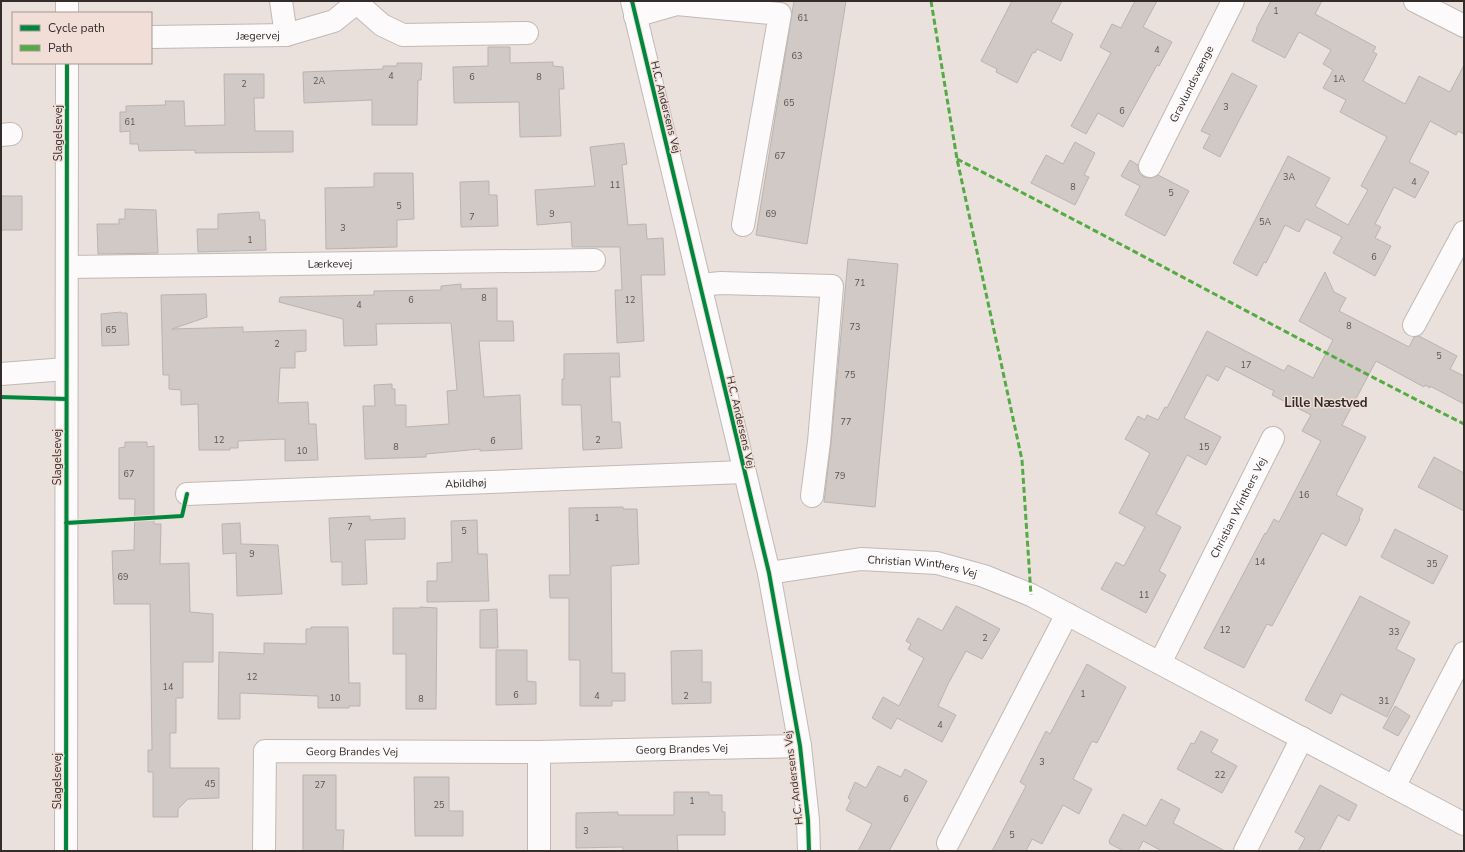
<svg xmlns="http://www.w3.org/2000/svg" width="1465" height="852" font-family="'Nunito Sans',sans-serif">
<rect width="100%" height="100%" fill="#eae1dd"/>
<path fill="#d0c9c5" stroke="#bab3b0" d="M794,1h52l-39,243 -51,-9z
M1012,1h50l-11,21 22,12 -12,27 -24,-12 -2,4 -2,-1 -16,31 -21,-11 1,-3 -16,-8z
M1135,1h22l-14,26 29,15 -13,24 -2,-1 -34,62 -25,-14 -12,21 -15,-8 40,-73 -11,-6 12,-23 9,4z
M1271,1h51l-7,13 61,33 -3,5 4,2 -14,27 42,23 14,-28 31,16 14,-27v69l-6,-3 -2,4 -26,-14 -21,41 20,10 -14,26 -21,-11 -19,37 6,3 -6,11 16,8 -16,30 -42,-23 9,-16 -36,-18 -7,13 -14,-7 -19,38 -2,-1 -7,14 -24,-13 55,-107 42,22 -15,28 33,19 20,-35 -7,-4 26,-49 -47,-25 6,-12 -23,-12 10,-18 -10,-6 8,-14 -32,-18 -14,26 -33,-17 5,-11 -1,-1z
M488,47h22v16l43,-1v4l10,1 1,22h-5l2,47 -41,1 -1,-35 -65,1 -1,-36 35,-1z
M397,63h25l-1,17h-3l-1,45h-45v-25l-68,3 -1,-31 80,-3v-3h14z
M1232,73l25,13 -37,71 -17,-9 7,-13 -9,-4z
M224,74h40v24h-10l1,33h38v21l-98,1v-3l-56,1 -1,-7h-8v-13l-10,1v-20h6v-6l40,-1 -1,-4h19l1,25 40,-1z
M1075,142l20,11 -11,22 5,2 -14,28 -44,-22 15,-28 17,9z
M624,143l3,21 -5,1 6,60 18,-1 1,15 16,-1 2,37h-24l3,66 -27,2 -2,-53h7l-2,-43h-48l-1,-25 -34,3 -2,-35 60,-4 -5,-39z
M1130,160l8,5 1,8 5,4 7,1 7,-3 31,16 -24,45 -40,-21 15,-29 -19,-10z
M374,173h39l1,46 -17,1v27l-71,2 -1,-61 49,-1z
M489,181v14h8l1,31 -37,1 -1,-45z
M1,196h21v34h-21z
M125,209l31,1 2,43 -60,1 -1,-30h22v-5h6z
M259,212l1,8h5l1,30 -68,2 -1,-23h21v-15z
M848,259l50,5 -23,243 -51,-5 7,-59z
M1325,272l9,20 12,6 -7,13 70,36 5,-10 5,-1 38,20 -7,13 14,7v28l-34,-18v2l-5,-3 -1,2 -48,-26 -34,64 24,12 -30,58 27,14 -4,9 1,1 -14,27 -24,-13 -50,93 -5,-2 -23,44 -40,-20 61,-115 1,1 8,-15 5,3 42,-81 -19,-10 9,-16 -39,-20 2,-4 -48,-25 -8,15 -11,-6 -23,43 37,19 -15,28 -19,-10 -31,59 25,13 -22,44 7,4 -20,38 -45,-24 15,-27 8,4 21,-39 -26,-14 31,-60 -25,-14 13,-23 7,4 2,-5 11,5 7,-13 2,1 40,-77 77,40 4,-6 25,13 20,-38 -34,-19z
M461,284v5l36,-1v33h16l1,20h-35l5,56 36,-2 2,54 -42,2v-2l-54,5v3l-61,2 -2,-53h12l-1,-21 18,-1v5h3v16h11v22l43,-3 -2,-33 10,-1 -6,-67 -75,1 1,21 -33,1 -1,-27 -64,-17 1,-5 94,-2v-4l67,-1v-4z
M206,294l1,23 -35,12 71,-2v5l63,-2v21l-11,1v16h-15l-2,35 30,-1 1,22h7l2,36 -33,1v-22l-47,2v7h-8v2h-31l-1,-46 -17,1v-15l-12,-1v-14h-6l-2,-80z
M121,312v1h6l2,32 -27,1 -1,-32z
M619,353l1,24h-10l2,45h8l2,26 -39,2 -2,-45h-19v-26h2v-25z
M125,442h22v5l7,-1v78h7l-1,40 29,-1 1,49 23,2v48h-30v36h-7v35h-6v35h49v30l-31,1 -10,10v8h-25v-45h-5v-22h4l-2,-146h-36l-2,-53 22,-1 1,-51h-16v-51l6,-1z
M1434,457l30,16v38l-46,-24z
M623,507v2h14l2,55 -28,2 1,107h13v28h-13v5h-32v-46h-11v-62h-19l-1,-23h21l-1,-67z
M370,516v4l35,-2v21l-40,1 2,44 -25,1v-23h-11l-2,-44z
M477,520l1,34h9l2,47 -62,1v-21h10v-18l15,-1 -1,-41z
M240,523l1,21 37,1 4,49 -45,2 -1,-43 -13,1 -1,-30z
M1395,529l53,27 -15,28 -52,-27z
M1360,596l50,26 -14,27 19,10 -28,58 -46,-23 -10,20 -26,-14z
M956,606l44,23 -18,30 -16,-8 -18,33 -10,22 18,9 -14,27 -45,-24 -6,11 -19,-11 11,-21 16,9 25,-48 -16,-9 3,-5 -5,-3 12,-23 24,13z
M420,607l17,1 -1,101h-30v-55h-13v-46h27z
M497,609l1,39h-18v-38z
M311,627h37l1,56h11v23h-11v2h-31v-12l-78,-3v26h-22l1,-67 45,2v-11l42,1v-15h5z
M496,650h31v31l9,1v22l-40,1z
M702,650v32h9v21l-39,1 -1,-53z
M1087,664l39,23 -29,56 -5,-2 -19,38 19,10 -13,25 -16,-9 -21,39 -10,-5 -6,12h-34l34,-65 -6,-4 26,-51 4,3z
M1395,706l15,10 -12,20 -15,-8z
M1201,731l17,9 -7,12 26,14 -15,27 -45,-24 14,-26 3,1z
M878,766l23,11 4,-8 22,12 -38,70h-31l14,-27 -26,-14 5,-10 -3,-2 7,-16 11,6z
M303,775h33v55h8l-1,21h-40z
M414,777h35v34h14v25h-48z
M1320,785l37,20 -8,16 -11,-6 -19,36h-21l7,-13 -10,-6z
M674,792h35v3h13v17h3v23h-48l1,16h-55v-4l-47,1v-35l42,-1v3h56z
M1161,799l19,10 -7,14 52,28h-63l-19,-10 -5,10h-14l-14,-7 -1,-3 14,-27 23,12z"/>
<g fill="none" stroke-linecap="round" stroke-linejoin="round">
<g stroke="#c1b9b6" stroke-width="24">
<g id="minor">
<path d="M67,1v12"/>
<path d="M281,1l5,34"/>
<path d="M632,1l137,572 31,173 8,74 1,31"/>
<path d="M1415,1l49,25"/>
<path d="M357,3l25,22 21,10 124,-2"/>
<path d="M635,16l42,-12 103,10 -37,211"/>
<path id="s1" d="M151,37l135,-2 48,-14 25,-20"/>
<path d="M1,135l10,-1"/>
<path id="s2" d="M1150,166l83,-165"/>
<path id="s3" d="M67,267l527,-7"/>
<path d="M700,285l21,-2 111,3 -13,156 -7,54"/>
<path d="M1414,325l50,-93"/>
<path d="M1,374l65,-5"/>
<path id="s4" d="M187,494l557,-22"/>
<path id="s5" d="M769,573l92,-14 76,4 47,13 47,19 433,229"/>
<path id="s6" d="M1160,663l113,-225"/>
<path d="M1394,787l70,-134"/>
<path d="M948,843l119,-229"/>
<path d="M66,851l1,-788"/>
<path id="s7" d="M264,851l1,-100 274,1 261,-6"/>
<path d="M539,851v-99"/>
<path d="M1245,851l57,-113"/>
</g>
</g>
<use href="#minor" stroke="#fcfafa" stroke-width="22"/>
<path stroke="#54ab44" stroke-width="3" stroke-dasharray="6 3" stroke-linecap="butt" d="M931,1l26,158 65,301 9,135
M957,159c170,87 337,179 507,265"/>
<g stroke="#f0ded7" stroke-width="6">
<path id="cycleway" d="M632,1l137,572 31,173 8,74 1,31
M1,397l65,2
M66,523l116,-7 5,-22
M66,851l1,-788"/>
</g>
<use href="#cycleway" stroke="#00873e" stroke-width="4"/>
</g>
<g text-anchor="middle" stroke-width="3" stroke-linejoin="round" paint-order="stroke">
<g font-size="9" fill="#5a5351">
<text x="1276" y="14">1</text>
<text x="803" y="21">61</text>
<text x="1157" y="53">4</text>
<text x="797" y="59">63</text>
<text x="391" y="79">4</text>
<text x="472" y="80">6</text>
<text x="539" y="80">8</text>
<text x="1339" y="82">1A</text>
<text x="319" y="84">2A</text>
<text x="244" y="87">2</text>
<text x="789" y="106">65</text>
<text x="1226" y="110">3</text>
<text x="1122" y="114">6</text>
<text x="130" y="125">61</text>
<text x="780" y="159">67</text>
<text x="1289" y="180">3A</text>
<text x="1414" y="185">4</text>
<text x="615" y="188">11</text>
<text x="1073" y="190">8</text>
<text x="1171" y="196">5</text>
<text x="399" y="209">5</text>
<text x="552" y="217">9</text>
<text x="771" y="217">69</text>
<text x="472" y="220">7</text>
<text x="1265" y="225">5A</text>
<text x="343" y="231">3</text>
<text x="250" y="243">1</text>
<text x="1374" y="260">6</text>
<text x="860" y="286">71</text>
<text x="484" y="301">8</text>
<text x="411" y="303">6</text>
<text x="630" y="303">12</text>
<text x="359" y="308">4</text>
<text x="1349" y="329">8</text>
<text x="855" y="330">73</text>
<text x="111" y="333">65</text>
<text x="277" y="347">2</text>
<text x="1439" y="359">5</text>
<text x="1246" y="368">17</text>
<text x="850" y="378">75</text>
<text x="846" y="425">77</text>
<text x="219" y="443">12</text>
<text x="598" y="443">2</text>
<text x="493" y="444">6</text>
<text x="396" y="450">8</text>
<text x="1204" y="450">15</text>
<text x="302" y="454">10</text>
<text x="129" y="477">67</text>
<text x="840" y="479">79</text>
<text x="1304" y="498">16</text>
<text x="597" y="521">1</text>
<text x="350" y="530">7</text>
<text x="464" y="534">5</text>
<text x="252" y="557">9</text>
<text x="1260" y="565">14</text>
<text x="1432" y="567">35</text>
<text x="123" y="580">69</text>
<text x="1144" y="598">11</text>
<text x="1225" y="633">12</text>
<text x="1394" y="635">33</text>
<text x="985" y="641">2</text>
<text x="252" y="680">12</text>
<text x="168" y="690">14</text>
<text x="1083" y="697">1</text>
<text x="516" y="698">6</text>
<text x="597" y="699">4</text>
<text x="686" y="699">2</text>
<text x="335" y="701">10</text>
<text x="421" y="702">8</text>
<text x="1384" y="704">31</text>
<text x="940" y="728">4</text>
<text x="1042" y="765">3</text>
<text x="1220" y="778">22</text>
<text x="210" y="787">45</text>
<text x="320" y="788">27</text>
<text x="906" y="802">6</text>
<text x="692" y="804">1</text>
<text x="439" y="808">25</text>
<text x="586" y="834">3</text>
<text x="1012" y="838">5</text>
</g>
<g font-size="11" fill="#332c2a" stroke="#f0ded7">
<text dy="4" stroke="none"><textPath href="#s1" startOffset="107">Jægervej</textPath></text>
<text dy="4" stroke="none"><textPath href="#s2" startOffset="92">Gravlundsvænge</textPath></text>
<text transform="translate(666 107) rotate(76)" y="4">H.C. Andersens Vej</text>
<text transform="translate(58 133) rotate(-90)" y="4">Slagelsevej</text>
<text dy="4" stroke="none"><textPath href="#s3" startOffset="263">Lærkevej</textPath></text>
<text transform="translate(741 422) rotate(77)" y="4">H.C. Andersens Vej</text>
<text transform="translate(57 457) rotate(-90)" y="4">Slagelsevej</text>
<text dy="4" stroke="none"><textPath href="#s4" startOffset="279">Abildhøj</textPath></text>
<text dy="4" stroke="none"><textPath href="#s6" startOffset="174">Christian Winthers Vej</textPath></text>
<text dy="4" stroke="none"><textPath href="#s5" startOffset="155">Christian Winthers Vej</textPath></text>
<text dy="4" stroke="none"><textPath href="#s7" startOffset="517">Georg Brandes Vej</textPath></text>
<text dy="4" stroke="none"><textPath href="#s7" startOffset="187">Georg Brandes Vej</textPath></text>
<text transform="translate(793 778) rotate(-97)" y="4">H.C. Andersens Vej</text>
<text transform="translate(57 781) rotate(-90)" y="4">Slagelsevej</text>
</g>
<g font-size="13" font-weight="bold" fill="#332c2a" stroke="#f0ded7">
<text x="1326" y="407">Lille Næstved</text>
</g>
</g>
<rect width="1465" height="852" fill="none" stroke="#332c2a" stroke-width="4"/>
<rect x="12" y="12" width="140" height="52" fill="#f0ded7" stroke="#a49792"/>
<rect x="20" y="25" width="20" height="6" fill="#00873e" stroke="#a49792"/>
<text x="48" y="32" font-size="12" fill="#332c2a">Cycle path</text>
<rect x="20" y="45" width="20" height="6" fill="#54ab44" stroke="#a49792"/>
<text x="48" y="52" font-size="12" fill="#332c2a">Path</text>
</svg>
